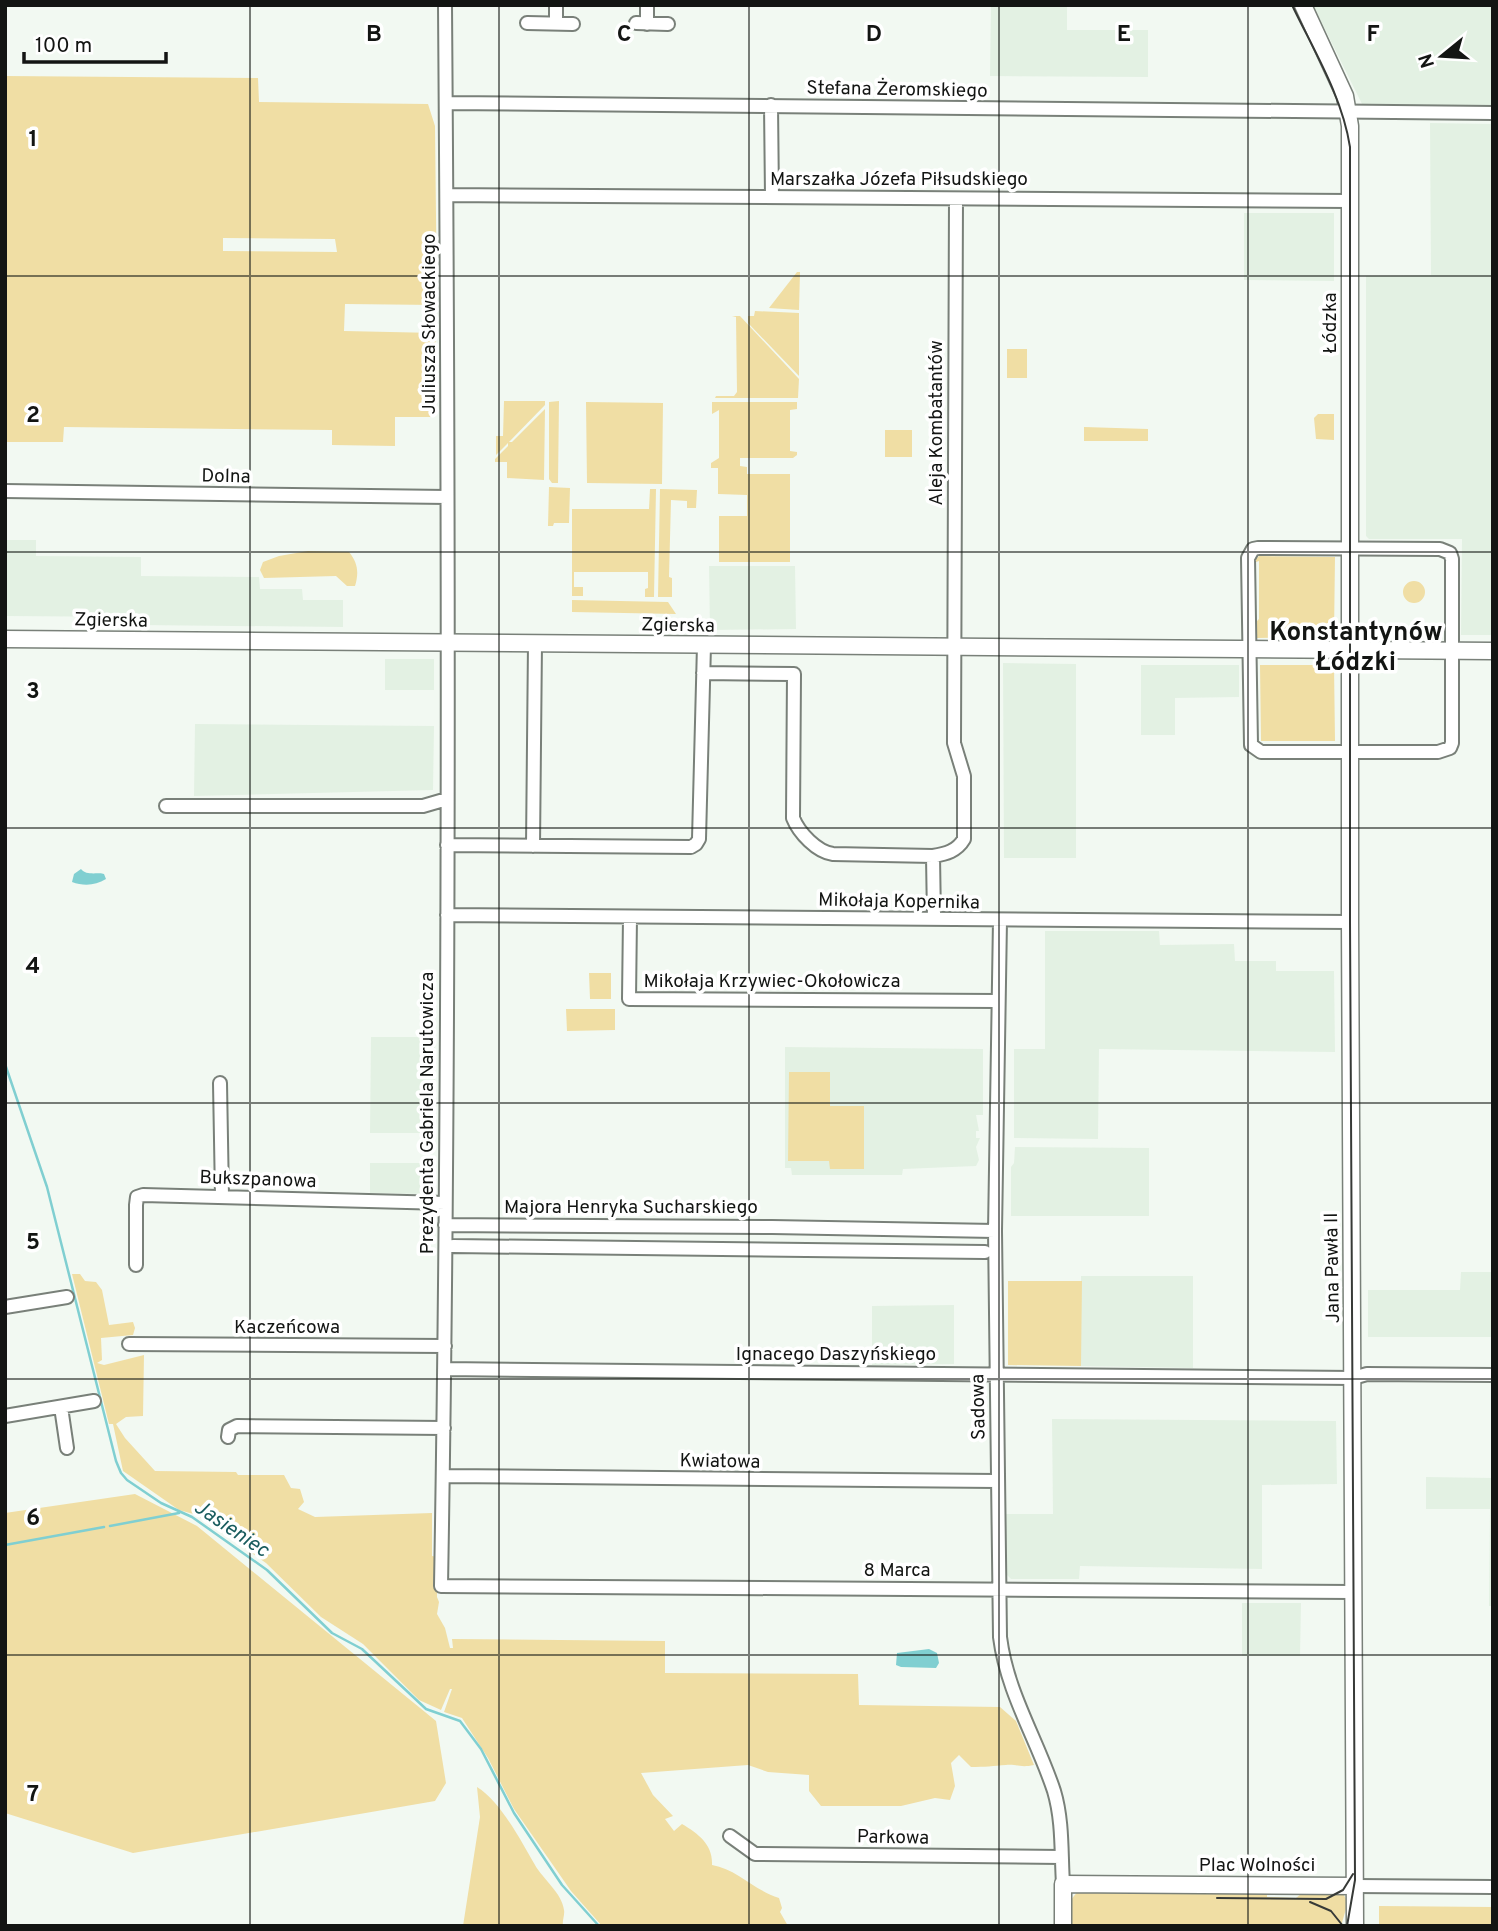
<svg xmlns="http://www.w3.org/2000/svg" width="1498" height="1931" font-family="Overpass,sans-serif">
<rect width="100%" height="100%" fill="#f2f9f2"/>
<path fill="#e3f1e3" d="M991,5h76v25h81v47l-158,-1z
M1313,5h180v100l-130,1z
M1430,123l63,1v511h-32l1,-96h-93l-3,-3v-260l65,-1z
M1244,213h90v68l-90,-1z
M5,540h31v16l105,1v19l118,1 1,12h42l1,11h40v27l-203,-2v-8l-135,-1z
M709,566h86l1,63 -86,1z
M385,659h49v31h-49z
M1003,663l73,1v194h-72z
M1141,665h98v32l-64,1v37h-34z
M195,724l239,2 -1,64 -239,6z
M1045,931h114l1,14 74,-1 1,17h41v10h58l1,81 -236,-3 -1,90 -84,-1v-89h31z
M371,1037h64l-1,96h-64z
M785,1047l198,2v66h-7l3,16h-3v7h4l-4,9 3,13 -3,6 -73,3 -1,6h-110l-1,-7h-6z
M1015,1147l134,1v68h-138v-49l3,-4z
M370,1163h65v20l-10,11 -55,-1z
M1461,1272h32v65h-125v-47h92z
M1081,1276h112v92l-112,-2z
M954,1305v59l-82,1v-59z
M1052,1419l284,2 1,63 -75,1v84l-182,-3 -1,13h-68l-4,-4 -1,-61h47z
M1426,1477l67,1v128h-4l1,-97h-64z
M1242,1603h59l-1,53h-58z"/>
<path fill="#f0dea4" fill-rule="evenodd" d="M5,76l253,2 1,24 169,2 7,22 2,179 -92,-1 -1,27 92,2 -3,84h-38v29l-63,-1v-15l-268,-3 -1,15h-58zM223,238l112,1 2,13 -114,-1z
M797,272h3l-1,38 -30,-2z
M755,311l44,2v63l-51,-53v-7h6z
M732,316h8l59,63 -1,19h-83l1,-2h18l3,-4 -1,-75z
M1007,349h20v29h-20z
M504,401h41v4l-36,37h3l33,-33 -1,71 -37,-2v-16h-12v-3l13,-13v-3l-12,12v-19h7z
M559,401l-1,82h-6l-3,-4v-77z
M586,402l77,1 -1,81 -75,-1z
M712,402h85v7l-7,1v41l7,1v3l-4,3h-53v8l7,1v7h43v88h-71v-46h28v-21l-29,-1v-26h-7v-5l8,-5v-48l-7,4z
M1318,414h16v26l-18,-1 -2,-21z
M1084,427l64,2v12h-64z
M885,430h27v27h-27z
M549,487l21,1 -1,35h-15l-1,3h-5z
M650,489h6l-2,108h-9v-8l3,-1v-16h-74v15h9v9h-11v-87h77z
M660,489l37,1 -1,18h-9v-7l-16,-1 -2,77 3,1v19h-14z
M308,551l41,1c9,11 10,21 6,34h-8l-11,-10 -72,2 -4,-8 3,-8 16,-6z
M1259,556l76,1 -1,78 -4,2 -73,1v-17l2,-2v-58l-3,1v-3z
M1403 592a11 11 0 1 1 22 0a11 11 0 1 1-22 0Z
M572,600l96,2 8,12 -104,-2z
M1260,665h74l1,76h-74z
M589,973h22v26h-21z
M566,1009h49v21l-48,1z
M789,1072h41v34h34v63h-34l-1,-8h-41z
M72,1274h8l5,7 11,1 6,8 7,35 24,-3 2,6 -2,7 -32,3 1,22 -5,3 7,2 40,-10 -1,61 -17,1 -10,7 9,14 30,33 81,1 2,3h46l7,13 9,1 4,13 -6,7 17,8 117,-4v43l5,1v40l2,5 -2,12 8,14 5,20h3l-1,-9 213,2v32l193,1 1,31 141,2 16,14 18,44c-14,3 -17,-1 -28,0 -12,1 -22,2 -35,2l-12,-12 -8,8 4,23 -5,14 -15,-2 -34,8h-80l-12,-15v-16l-41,-3 -20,-7 -107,8 12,22 20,21 -8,3 9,12 8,-7c17,10 31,21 30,41 25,4 43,26 67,33l3,10 -2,4 8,14h-186l-31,-35 -57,-82 -26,-51 -26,-40 -18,-6 8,-23h-2l-9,21 -22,-10 -56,-56 -42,-27 -55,-54 -69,-48 -18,-5 -56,-39 -10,-47h-4z
M1008,1281h74l-1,85 -73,-1z
M135,1494l62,32 239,195 10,62 -11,18 -302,52 -128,-40v-300z
M477,1787c24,15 44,54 58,78 8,14 27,28 29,45 1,4 -2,11 -1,16h-100l17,-109z
M1081,1889l160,3 26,2v3l29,1 5,-4h42l5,8 -7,24h-273c0,-18 -1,-25 13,-37z
M1379,1906l114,1v19h-114z"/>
<path fill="#80cfd1" d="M81,869c5,7 16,3 23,5l2,5c-11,7 -23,7 -34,3l2,-8z
M929,1649l8,4 2,10 -3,5 -35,-1 -5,-2 1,-12z"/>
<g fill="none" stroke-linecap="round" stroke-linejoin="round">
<path stroke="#80cfd1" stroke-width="2.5" d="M5,1064l42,123 69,274 5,12 6,7 34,23 31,14 75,53 65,63 30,16 64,60 34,12 21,28 33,64 48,72 37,41
M110,1526l69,-13
M5,1545l99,-18"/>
<g stroke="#798079" stroke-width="16">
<path id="street" d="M445,5c4,527 5,1054 -4,1581l912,6
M527,23l46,1
M556,23v-18
M636,23l32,1
M647,24v-19
M446,103l1047,10
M771,105l1,92
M447,195l903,6
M5,491l442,6
M1258,548l182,1 10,4 2,6v184l-2,5 -12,4h-177l-10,-7 -3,-187 5,-9z
M703,673l91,1 -1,144c6,15 24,34 40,36l100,2
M166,806h257l24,-7
M447,845l244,2 5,-3 3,-5 5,-194
M533,846l2,-203
M447,915l903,7
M630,917l-1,82 369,2
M934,919l-1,-63c13,-2 24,-5 31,-17v-63l-10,-33 2,-544
M1000,920l-5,311 5,406c7,56 37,102 54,154 9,30 7,62 9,93
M220,1083l2,113
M445,1225l327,2 223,4
M453,1246l532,6
M136,1265v-60l1,-8 6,-2 302,8
M5,1307l62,-10
M129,1344l316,2
M444,1369l909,9 14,-4 126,1
M61,1407l6,41
M5,1416l89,-15
M228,1437l1,-7 8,-4 207,2
M443,1476l554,5
M730,1836l25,18 307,3
M1355,1886l138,1"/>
</g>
<g stroke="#798079" stroke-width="19">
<path id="secondary" d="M1303,5l42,91 5,30v796l5,1004
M5,639l1488,12
M1063,1926v-42l292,2"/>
</g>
<use href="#street" stroke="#fff" stroke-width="12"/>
<use href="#secondary" stroke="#fff" stroke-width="16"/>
<path stroke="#373a37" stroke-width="2" d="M1292,5c22,46 50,91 58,142v775l5,958 -8,46
M1217,1898l109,1 17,-9 10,-16
M1310,1902l21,9 12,15"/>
</g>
<path fill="none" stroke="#131513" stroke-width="2" stroke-opacity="0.55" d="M250,5v1921M499,5v1921M749,5v1921M999,5v1921M1248,5v1921M5,276h1488M5,552h1488M5,828h1488M5,1103h1488M5,1379h1488M5,1655h1488"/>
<g text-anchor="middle" stroke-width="7" stroke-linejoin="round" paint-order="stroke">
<g font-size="19" fill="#131513" stroke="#fff">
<text transform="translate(897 88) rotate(1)" y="7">Stefana Żeromskiego</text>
<text x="899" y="185">Marszałka Józefa Piłsudskiego</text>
<text transform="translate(1329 323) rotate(-90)" y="7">Łódzka</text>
<text transform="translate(428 324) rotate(-90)" y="7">Juliusza Słowackiego</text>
<text transform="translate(935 423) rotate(-90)" y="7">Aleja Kombatantów</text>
<text transform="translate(226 475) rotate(1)" y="7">Dolna</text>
<text transform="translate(111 619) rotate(1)" y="7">Zgierska</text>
<text transform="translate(678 624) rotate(1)" y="7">Zgierska</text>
<text transform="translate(899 900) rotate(1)" y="7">Mikołaja Kopernika</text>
<text x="772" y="987">Mikołaja Krzywiec-Okołowicza</text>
<text transform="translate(426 1113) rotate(-90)" y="7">Prezydenta Gabriela Narutowicza</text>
<text transform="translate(258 1178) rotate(2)" y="7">Bukszpanowa</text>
<text x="631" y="1213">Majora Henryka Sucharskiego</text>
<text transform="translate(1331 1268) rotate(-91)" y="7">Jana Pawła II</text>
<text x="287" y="1333">Kaczeńcowa</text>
<text x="836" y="1360">Ignacego Daszyńskiego</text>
<text transform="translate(977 1407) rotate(-91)" y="7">Sadowa</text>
<text transform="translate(720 1460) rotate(1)" y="7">Kwiatowa</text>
<text x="897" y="1576">8 Marca</text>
<text transform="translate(893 1836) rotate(1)" y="7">Parkowa</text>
<text x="1257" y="1871">Plac Wolności</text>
</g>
<g font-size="21" font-style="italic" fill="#195c5e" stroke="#fff">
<text transform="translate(232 1528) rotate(34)" y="7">Jasieniec</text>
</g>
<g font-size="26" font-weight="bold" fill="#131513" stroke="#fff">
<text x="1356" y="640">Konstantynów<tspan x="1356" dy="30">Łódzki</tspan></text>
</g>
</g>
<g font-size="23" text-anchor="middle" font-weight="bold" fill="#131513" stroke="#fff" stroke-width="7" stroke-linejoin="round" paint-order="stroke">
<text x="374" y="41">B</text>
<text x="624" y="41">C</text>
<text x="874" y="41">D</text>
<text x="1124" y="41">E</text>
<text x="1373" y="41">F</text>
<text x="33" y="146">1</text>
<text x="33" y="422">2</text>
<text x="33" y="698">3</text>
<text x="33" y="973">4</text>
<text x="33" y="1249">5</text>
<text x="33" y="1525">6</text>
<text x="33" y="1801">7</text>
</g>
<rect width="1498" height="1931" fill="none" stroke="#131513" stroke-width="14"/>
<g transform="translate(1442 56) rotate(252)" stroke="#ffffff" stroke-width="5" paint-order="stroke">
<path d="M0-5L12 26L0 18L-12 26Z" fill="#131513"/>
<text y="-10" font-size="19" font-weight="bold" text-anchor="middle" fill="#131513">N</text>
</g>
<path d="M24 52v10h142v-10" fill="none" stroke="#131513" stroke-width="3.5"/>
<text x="35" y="52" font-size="21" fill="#131513" stroke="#ffffff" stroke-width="5" paint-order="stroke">100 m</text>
</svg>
